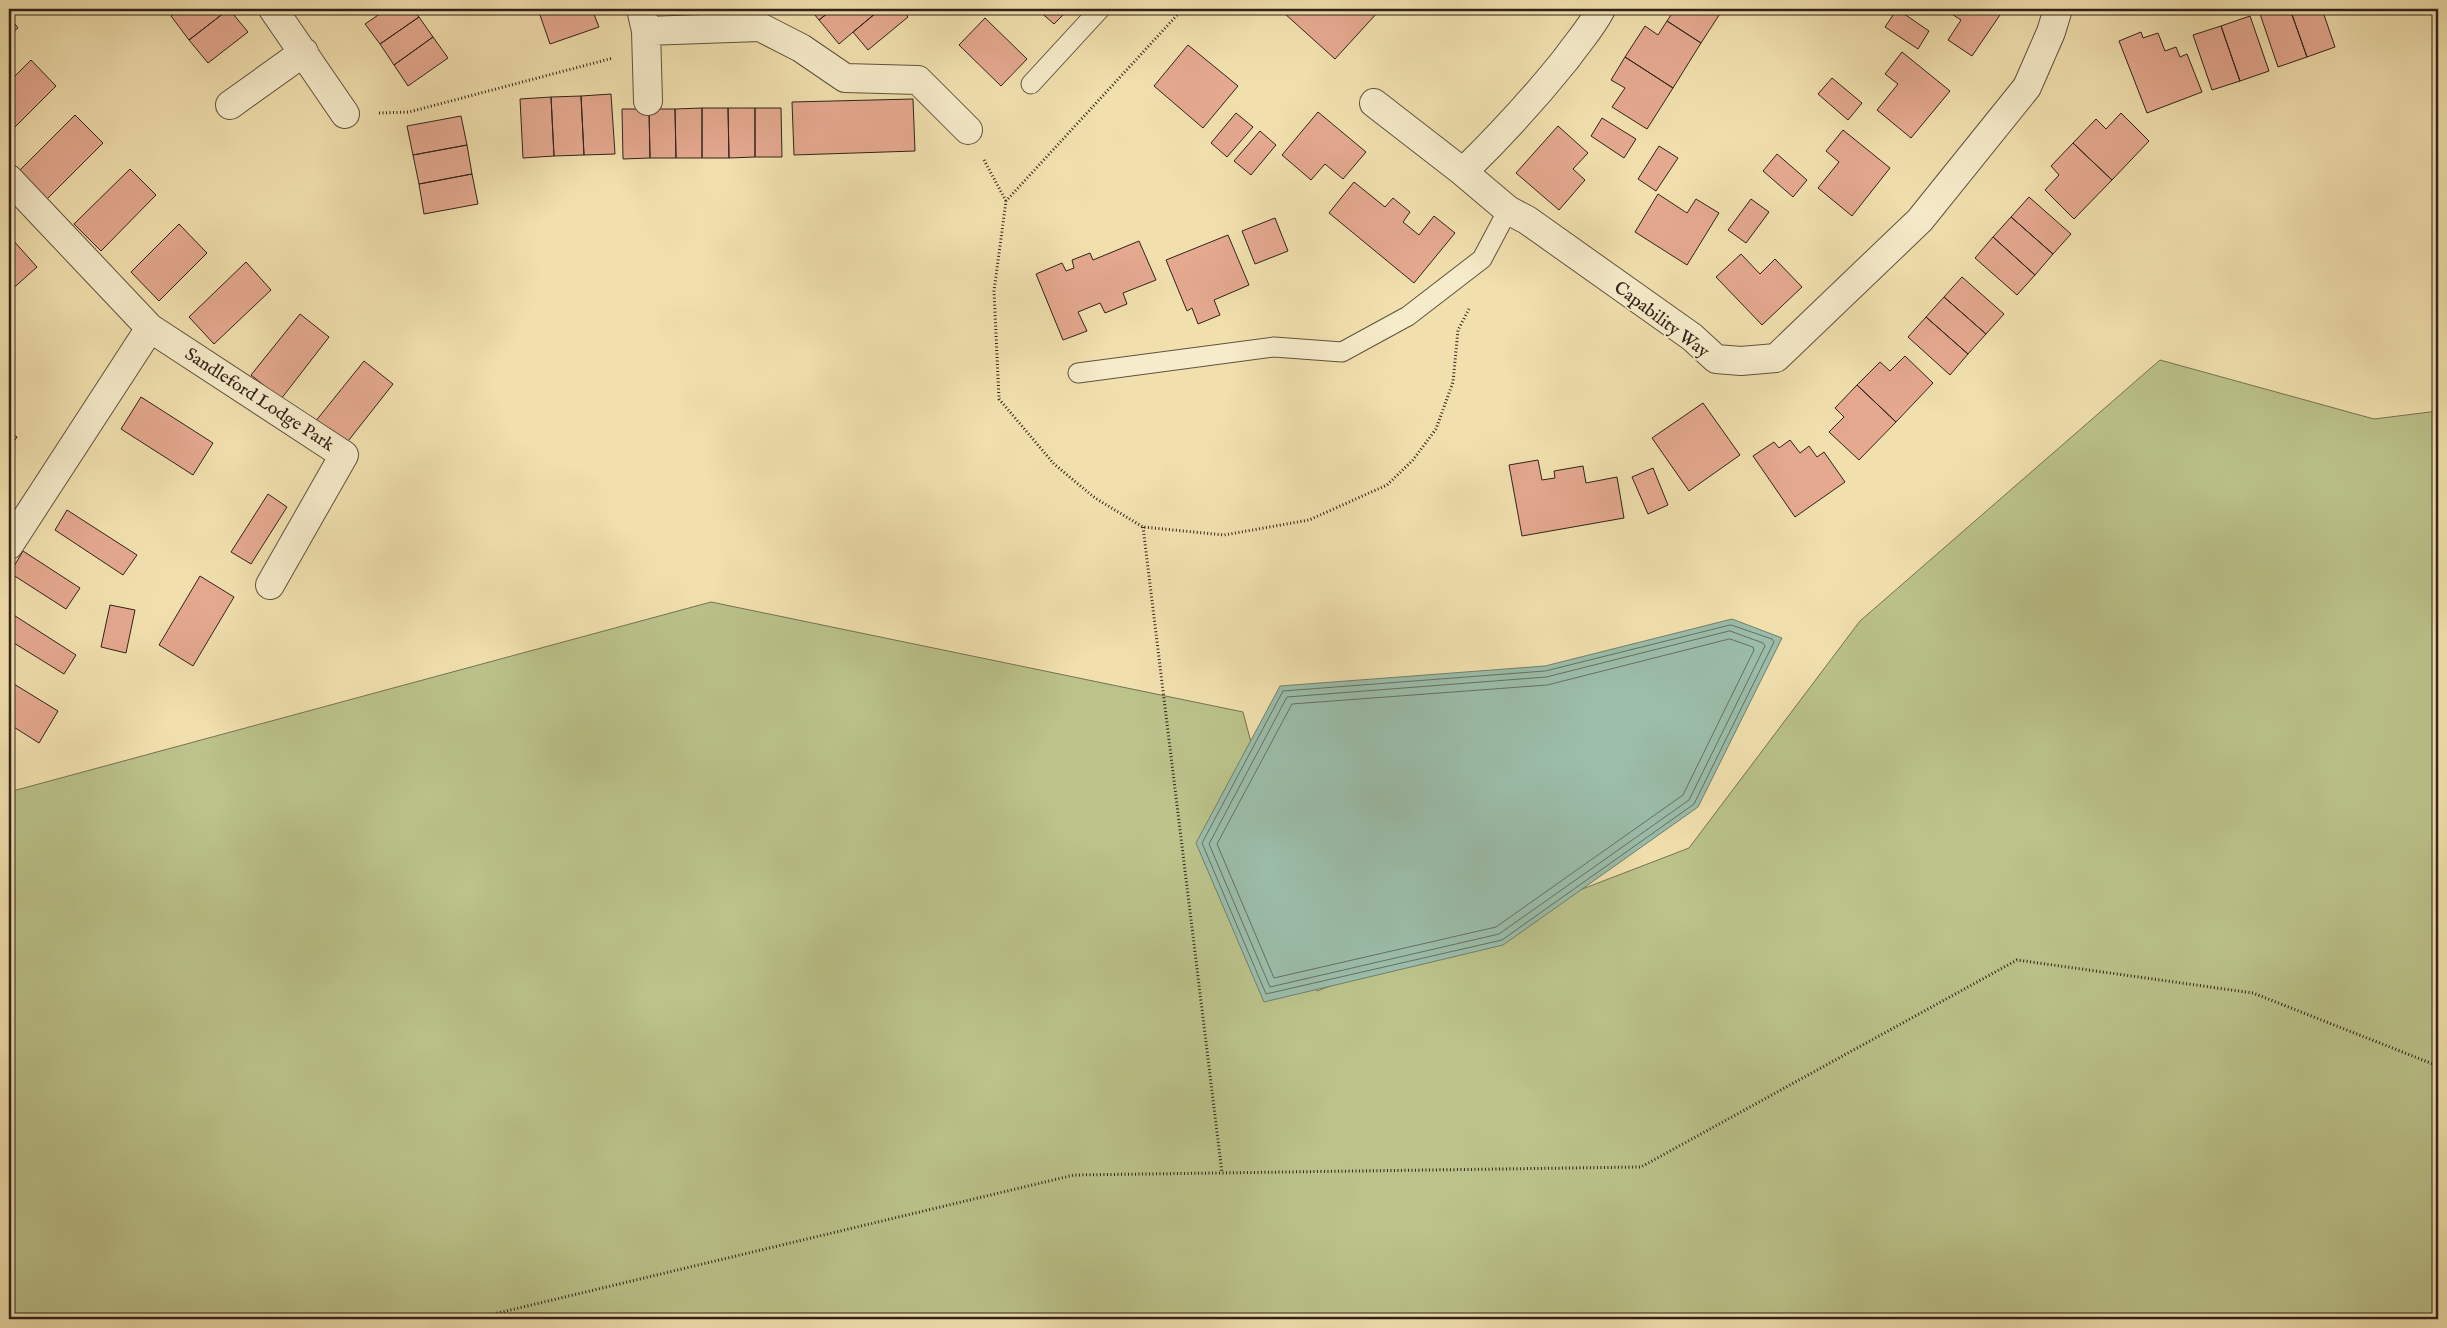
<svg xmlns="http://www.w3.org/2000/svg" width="2447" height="1328" font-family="'IM FELL English',serif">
<rect width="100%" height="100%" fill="#f1e0ae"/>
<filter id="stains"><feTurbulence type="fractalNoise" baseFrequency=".004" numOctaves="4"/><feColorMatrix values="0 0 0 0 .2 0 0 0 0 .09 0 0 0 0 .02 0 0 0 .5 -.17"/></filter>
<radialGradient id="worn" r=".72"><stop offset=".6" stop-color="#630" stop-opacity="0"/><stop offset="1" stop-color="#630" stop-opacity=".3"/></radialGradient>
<path fill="#bbc28a" stroke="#767252" d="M2160,360l214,59 64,-8v908h-2429v-527l702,-190 532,110 74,279 372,-143 171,-227z"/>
<path fill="#9bbdaa" stroke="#707f70" d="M1732,619l50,19 -84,169 -195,138 -239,57 -68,-159 84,-157 265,-20z"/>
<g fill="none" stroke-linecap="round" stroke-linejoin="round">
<path stroke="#667062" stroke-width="1" d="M1731,625l41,14 2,3 -80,162 -192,136 -236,54 -64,-151 81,-152 262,-20z
M1730,631l33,12 2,3 -76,154 -190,134 -229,53 -61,-143 78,-147 259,-20z
M1730,639l23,8 1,3 -71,145 -187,132 -222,51 -57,-134 75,-140 255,-19z"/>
</g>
<path fill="#e5a990" stroke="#30221a" d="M180,9h49l-40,31 -18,-24z
M229,9l19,23 -40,31 -19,-23z
M387,9h26l6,8 -39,27 -15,-20z
M558,9h34l7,18 -49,17 -10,-29z
M810,9h23l-14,11z
M833,9h43l2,2 -39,33 -20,-24z
M881,9h21l6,8 -40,33 -15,-18z
M1037,9h32l-15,15z
M1288,9h84l5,4 -42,46 -51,-46z
M1675,9h48l-22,34 -34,-22z
M1897,9l32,22 -11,18 -33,-22z
M1944,9h60l-32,47 -24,-16 13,-20z
M2266,9h24l17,48 -29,10 -19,-56z
M2290,9h32l13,38 -28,10z
M9,16l9,12 -9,7z
M2250,16l19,55 -29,10 -19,-55z
M419,17l14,20 -39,28 -14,-21z
M985,18l42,41 -26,27 -42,-41z
M1667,21l34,22 -28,45 -48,-31 20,-31 13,9z
M2221,26l19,55 -28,9 -19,-55z
M2141,32l2,6 15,-5 7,18 11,-4 4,10 7,-3 15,38 -55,21 -28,-72z
M433,37l15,21 -40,28 -14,-21z
M1188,45l50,41 -35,42 -49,-42z
M1902,52l48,39 -39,47 -34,-28 21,-26 -13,-10z
M1625,57l48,31 -26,41 -35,-22 13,-19 -14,-8z
M31,60l25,26 -46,46 -1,-50z
M1832,78l30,25 -14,17 -30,-26z
M611,94l4,60 -31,1 -3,-59z
M581,96l3,59 -30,1 -3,-59z
M551,97l3,59 -31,2 -3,-59z
M913,99l2,52 -121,4 -2,-53z
M702,108v50h-26l-1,-49z
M702,108h26l1,50h-27z
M728,108h27v49l-26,1z
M755,108h26l1,49h-27z
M622,109h27l1,49 -27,1z
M649,109h26l1,49h-26z
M1318,112l48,40 -23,27 -18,-15 -14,16 -29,-25z
M1236,113l17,14 -26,30 -16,-14z
M2121,113l28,28 -37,39 -39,-37 23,-24 10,10z
M75,115l28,28 -59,59 -28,-28z
M461,116l6,29 -54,10 -6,-29z
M1602,118l34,21 -12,19 -33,-22z
M1558,126l30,27 -15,16 12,11 -26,30 -43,-37z
M1843,130l47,38 -38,48 -34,-28 21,-26 -13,-11z
M1260,131l16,14 -25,30 -17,-14z
M2073,143l39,37 -38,39 -29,-29 14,-15 -8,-9z
M467,145l5,29 -53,10 -6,-29z
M1659,146l19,12 -22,33 -18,-12z
M1777,154l30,26 -14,17 -30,-26z
M130,169l26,26 -55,56 -27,-27z
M472,174l6,30 -54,10 -5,-30z
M1354,182l31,25 8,-9 17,14 -7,10 16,13 15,-19 21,17 -41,50 -85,-70z
M1658,194l29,19 9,-14 23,14 -32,52 -52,-33z
M2029,197l42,37 -18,20 -42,-37z
M1751,199l18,13 -23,31 -18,-13z
M2011,217l42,37 -18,21 -42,-38z
M1275,218l13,33 -33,13 -13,-33z
M179,224l28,29 -48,48 -28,-29z
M1228,235l21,50 -35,15 6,15 -22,9 -6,-16 -5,3 -21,-51z
M1993,237l42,38 -18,20 -42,-37z
M12,239l25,28 -28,25v-51z
M1139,241l17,39 -33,13 4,11 -22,9 -5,-10 -22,9 9,19 -24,9 -27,-66 26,-11 4,8 8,-3 -2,-8 18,-7 3,7z
M1741,254l19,20 15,-15 27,28 -40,38 -46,-48z
M246,262l25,28 -57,54 -25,-27z
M1962,277l42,37 -18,20 -42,-37z
M1944,297l42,37 -18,20 -42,-37z
M300,314l29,23 -48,62 -30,-24z
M1926,317l42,37 -18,21 -42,-38z
M1905,356l28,27 -37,39 -39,-37 23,-23 10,9z
M364,361l29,23 -48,61 -30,-23z
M1857,385l39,37 -37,38 -30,-28 15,-15 -9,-9z
M141,397l72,46 -20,32 -72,-46z
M1703,403l37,52 -51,36 -37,-53z
M9,431l8,6 -8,12z
M1790,440l10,13 9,-7 8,11 7,-5 21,30 -50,35 -42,-61 21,-14 5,6z
M1538,460l4,20 13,-2 -1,-7 29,-5 3,17 31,-6 7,41 -102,18 -13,-71z
M1653,468l15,37 -20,9 -16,-37z
M268,494l19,13 -36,57 -20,-12z
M67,510l70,45 -14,20 -68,-45z
M23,551l57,37 -14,21 -56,-36z
M200,576l34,21 -41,69 -34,-21z
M110,605l25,5 -9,43 -25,-6z
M9,612l67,43 -12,19 -55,-34z
M9,681l49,30 -19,32 -30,-19z"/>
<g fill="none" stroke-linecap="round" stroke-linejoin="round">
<g stroke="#60523f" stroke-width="21">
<path id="service" d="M1031,84l69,-75
M1078,373l196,-26 68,5 66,-36 74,-57 26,-49"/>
</g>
<g stroke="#60523f" stroke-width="30">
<path id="minor" d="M273,9l72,105
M641,9l5,22 114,-4 41,21 44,30 73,2 50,50
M1601,9c-9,18 -23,33 -35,50 -32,40 -66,77 -103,113l45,38 19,10 165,117 24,22 25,2 35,-3 144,-138 107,-133 24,-55 7,-23
M646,31l2,70
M1374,103l89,69
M230,105l74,-53
M9,179l141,149
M9,545l141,-217 194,127 -74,130"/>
</g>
<path stroke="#30221a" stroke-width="3" stroke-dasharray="1 2.5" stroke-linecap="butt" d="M1180,9l-1,4 -173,188 -12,90 5,108 55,65 41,34 48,29 81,8 85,-15 78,-35 26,-25 23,-31 17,-47 5,-52 11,-21
M379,113l30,-1 204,-54
M984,160l22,41
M1143,527l79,646
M473,1319l601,-144 567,-8 376,-207 236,33 185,73"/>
<use href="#service" stroke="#f6ebca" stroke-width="19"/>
<use href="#minor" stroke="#f6ebca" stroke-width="28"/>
</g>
<g text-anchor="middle" stroke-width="4" stroke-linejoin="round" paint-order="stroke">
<g font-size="18" fill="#30221a" stroke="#f6ebca">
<text transform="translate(1662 319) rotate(37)" y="6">Capability Way</text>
<text transform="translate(260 399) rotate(33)" y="6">Sandleford Lodge Park</text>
</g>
</g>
<rect width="2447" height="1328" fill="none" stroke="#f1e0ae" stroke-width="30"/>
<rect x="10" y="10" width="2427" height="1308" fill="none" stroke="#30221a" stroke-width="2.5"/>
<rect x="15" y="15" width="2417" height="1298" fill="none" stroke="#30221a"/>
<rect width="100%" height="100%" filter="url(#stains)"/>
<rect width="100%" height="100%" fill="url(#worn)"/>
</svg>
